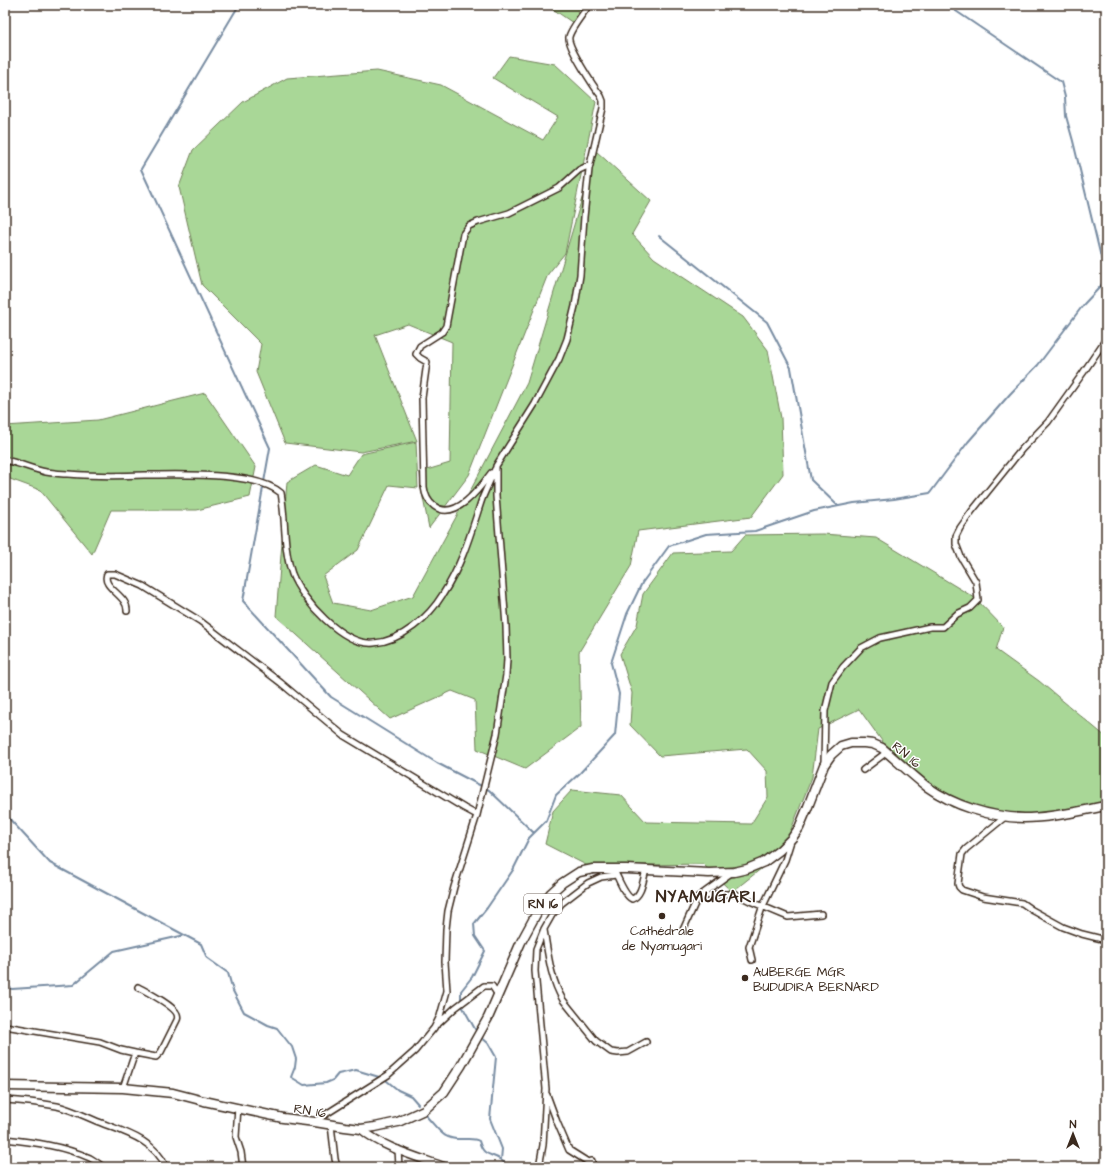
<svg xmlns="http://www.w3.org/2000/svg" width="1111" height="1172" font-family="'Architects Daughter',sans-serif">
<rect width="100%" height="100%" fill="#fff"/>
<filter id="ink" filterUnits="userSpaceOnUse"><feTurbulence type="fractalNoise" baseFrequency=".025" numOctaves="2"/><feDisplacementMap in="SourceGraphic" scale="8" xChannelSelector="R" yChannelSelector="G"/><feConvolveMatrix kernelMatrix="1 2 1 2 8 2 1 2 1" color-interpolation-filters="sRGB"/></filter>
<g filter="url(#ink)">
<path fill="#a9d797" stroke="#72805a" d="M547,5h35l-9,18z
M509,56l46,8 41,38 -31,151 -17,21 -79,201 -40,53 -8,-40 -1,-16 30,-9 2,-121 -44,-18 -33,11 42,106 -56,11 -76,-9 -29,-71 5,-28 -59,-59 -23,-98 14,-37 50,-48 44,-24 90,-7 64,14 102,55 15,-23 -65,-39z
M596,151l55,50 -19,33 22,24 89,59 25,33 13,68 2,56 -32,43 -113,14 -7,35 -52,86 2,75 -56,42 -48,-20 -2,-49 -23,-9 -62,28 -114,-103 11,-134 29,-17 31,10 14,-21 55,-12 2,46 -29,-3 -31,65 -35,26 10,27 38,7 42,-14 54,-99 60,-114z
M205,393l51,74 -6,30 -53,13h-86l-19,44 -52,-64 -30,-11 -5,-21v-32l93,-6z
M823,534l53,4 99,60 28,29 -7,23 43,31 67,56v71l-86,11 -68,-12 -47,-34 -46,-64 -41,20 -6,48 -30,75 -50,40 -29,-28 -115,2 -43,-22 8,-33 19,-21 49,5 25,27 105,2 17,-27 -1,-26 -20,-22 -87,7 -30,-31 2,-32 -12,-39 17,-29 6,-31 30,-41 58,-2 14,-16z"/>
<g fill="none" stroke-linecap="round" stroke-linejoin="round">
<path stroke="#788ca2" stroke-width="2" d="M239,5l-98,164 129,279 -27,153 88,96 106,66 52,27 45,43
M947,5l114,77 4,15 1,19 7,25 33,137
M659,236l108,86 24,46 20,112 27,26
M5,814l45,49 151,81 6,14 21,15 5,18 11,21 24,13 9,3 15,19 4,12 -1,8 -4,10 13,8 22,-2 7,-3 5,-6 18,-4 23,7
M5,986l7,3 61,-4 41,-34 71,-16
M475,1029l-14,-25v-13l11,-14 13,-26 -10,-15 -1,-12 13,-16 26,-38 16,-32 17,-17 10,-26 24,-22 35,-38 4,-41 -8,-31 16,-49 15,-31 27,-37 37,-12 49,-3 59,-20 40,-8 40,-4 36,-6 38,-51 42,-48 28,-29 46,-61 16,-17 6,-9
M481,1037l7,6 8,14 -6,62 12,30 -1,11
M387,1081l11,9 13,6 7,8
M426,1113l1,4c13,14 16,23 36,22 6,0 11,-1 16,2 5,17 11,11 22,19 3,2 5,5 7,7"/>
<g stroke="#3b2a1e" stroke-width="8">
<path id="minor" d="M5,460c14,3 27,9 41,12 7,1 15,2 22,2 25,2 51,2 76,1 34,0 112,-4 137,18 5,27 2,55 11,81 10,26 51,72 82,69 28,-2 55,-26 69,-49 19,-29 28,-62 39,-95 4,-10 9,-20 13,-30
M491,473c-11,15 -36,49 -57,33 -7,-5 -9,-11 -10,-19l-2,-89 5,-36 -7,-4 -4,-4 4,-8 22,-14 4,-6 17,-92 6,-8 9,-4 31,-9 50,-25 20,-18 11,-5
M127,611c1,-16 -26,-23 -20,-37h8l28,12 57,35 81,62 62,52 121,73 13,7
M824,764l1,-53 7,-29 11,-15 18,-19 19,-10 50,-11h13l14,-13 13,-6 8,-8 -2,-18 -15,-25 -5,-13v-8l4,-8 12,-17 50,-62 26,-27 35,-49 23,-34
M863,770l24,-18
M1005,817l-39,32 -4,5 -3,22 -1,8 1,3 3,3 21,7 39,6 10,7 31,17 19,7 24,6
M615,872c4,8 10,24 17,27 10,-3 11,-20 14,-29
M698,897l22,-3h16l14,7 38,16 33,-3
M544,930c4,23 6,48 19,70l33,41 15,11 7,1 10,-1 18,-10
M683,930l15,-33 33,-24
M752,960l-3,-13 13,-39 23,-48 6,-19
M438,1024l17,-16 29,-22h8l6,9
M5,1026l95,16 21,8 14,3 -12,35
M135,1053l21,4 5,-5 16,-32c1,-2 1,-3 0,-6 -4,-9 -30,-22 -39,-27
M547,1095l10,27 12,28 19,12 4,-1
M5,1100c17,1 35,3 52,6 13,3 25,9 37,14 26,11 60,18 72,47
M238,1107l-2,30 5,15 2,15
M315,1121l73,-46 27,-24 19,-23 6,-12 7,-25 -2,-29 1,-33 2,-18 6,-24 23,-72 20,-81 9,-59 1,-16 -1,-33 -10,-130v-30l39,-62 24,-45 8,-20 8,-33 5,-31 4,-58 5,-48 14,-61v-7l-2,-5c-7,-9 -34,-50 -32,-59 2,-9 15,-24 20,-32
M331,1125l4,34 2,8
M5,1139c29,3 58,7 85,19 4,2 9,6 13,9
M398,1149l1,18
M539,1167l4,-22 3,-56 -11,-118 1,-22 8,-20 8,-14 10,-12 26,-20 13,-6 15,-2"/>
</g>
<g stroke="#3b2a1e" stroke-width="10">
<path id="secondary" d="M361,1129c22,19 57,28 84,38"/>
</g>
<g stroke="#3b2a1e" stroke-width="11">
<path id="primary" d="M5,1086l118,2 50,5 31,8 79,17 32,4 30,5 16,2 14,-2 23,-5 26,-12 20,-18 17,-26 27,-48 33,-76 19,-35 11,-14 11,-10 17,-11 14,-3h33l83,4 25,-1 13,-3 17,-7 16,-12 12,-12 7,-10 8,-19 17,-44 7,-10 10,-9 10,-3h13l9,1 9,4c14,12 29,26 44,38 28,20 64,31 98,32 27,0 55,-7 82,-12"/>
</g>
<use href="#minor" stroke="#fff" stroke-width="5"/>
<use href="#secondary" stroke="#fff" stroke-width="7"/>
<use href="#primary" stroke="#fff" stroke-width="8"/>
</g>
</g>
<g fill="#3b2a1e" stroke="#fff" stroke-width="1.5">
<circle cx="662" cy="916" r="4"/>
<circle cx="745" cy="978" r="4"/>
</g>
<g text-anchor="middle" stroke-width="3" stroke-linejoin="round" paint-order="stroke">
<rect fill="#fff" stroke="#766a62" stroke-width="1" x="524" y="894" width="38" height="20" rx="3"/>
<g font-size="12" font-weight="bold" fill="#3b2a1e">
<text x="543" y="908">RN 16</text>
</g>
<g font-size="13" fill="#3b2a1e" stroke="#fff">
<text transform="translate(907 754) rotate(40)" y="5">RN 16</text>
<text transform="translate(310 1110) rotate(9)" y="5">RN 16</text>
</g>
<g font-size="13" fill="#3b2a1e" stroke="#fff">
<text x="662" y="935">Cathédrale<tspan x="662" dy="15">de Nyamugari</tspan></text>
<text x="753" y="976" text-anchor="start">AUBERGE MGR<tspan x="753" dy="15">BUDUDIRA BERNARD</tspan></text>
</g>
<g font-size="17" font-weight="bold" letter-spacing="1" fill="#3b2a1e" stroke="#fff">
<text x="706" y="902">NYAMUGARI</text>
</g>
</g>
<rect width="1111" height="1172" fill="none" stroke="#fff" stroke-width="20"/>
<rect x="10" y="10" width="1091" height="1152" fill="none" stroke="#3b2a1e" stroke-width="1.5" filter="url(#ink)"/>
<g transform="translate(1073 1134)" stroke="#ffffff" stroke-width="3" paint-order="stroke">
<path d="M0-3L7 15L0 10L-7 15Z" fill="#3b2a1e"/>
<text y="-6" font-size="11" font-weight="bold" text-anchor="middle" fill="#3b2a1e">N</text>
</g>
</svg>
